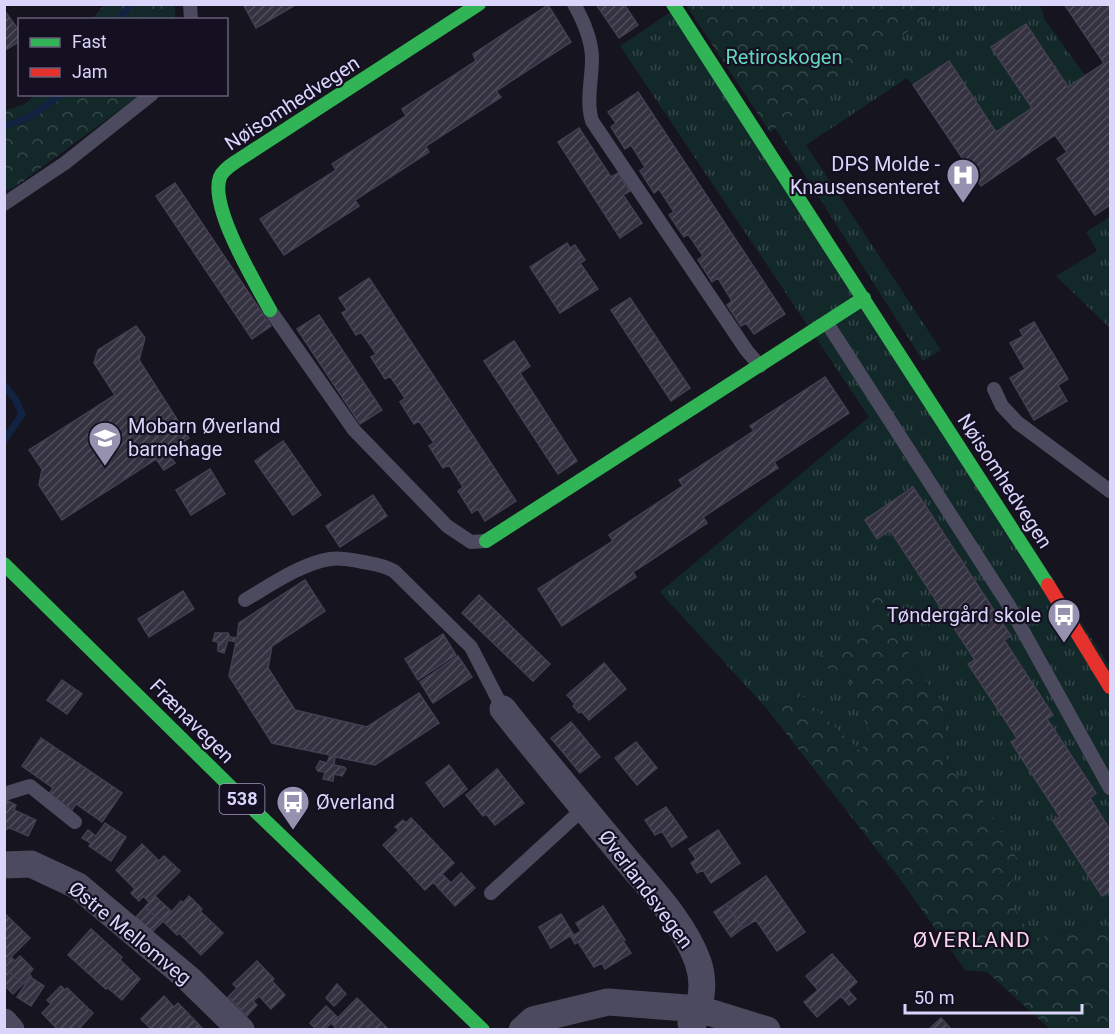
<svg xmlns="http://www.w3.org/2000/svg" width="1115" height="1034" font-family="Roboto,sans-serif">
<defs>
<pattern id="grass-tufts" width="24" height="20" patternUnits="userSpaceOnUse" patternTransform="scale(1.5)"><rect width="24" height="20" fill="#132829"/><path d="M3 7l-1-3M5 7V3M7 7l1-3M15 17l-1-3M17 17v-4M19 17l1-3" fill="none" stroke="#354649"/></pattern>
<pattern id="forest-crowns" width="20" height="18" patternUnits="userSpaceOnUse" patternTransform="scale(1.5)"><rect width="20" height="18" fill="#132829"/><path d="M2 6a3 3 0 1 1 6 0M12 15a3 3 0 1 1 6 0" fill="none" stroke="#354649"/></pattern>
<pattern id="building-hatch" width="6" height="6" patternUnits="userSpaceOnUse" patternTransform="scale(1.5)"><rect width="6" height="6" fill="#343240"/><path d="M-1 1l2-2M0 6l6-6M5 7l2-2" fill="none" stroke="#514f5c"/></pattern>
</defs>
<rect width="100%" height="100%" fill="#16141e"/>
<path fill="url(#grass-tufts)" d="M681,5l429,662v264l-27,-4 -49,12 -29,-45 -30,-107 -18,-11 -13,-22 1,-49 -30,-37 -31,-75 -14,7 -2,30 -58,33 37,11 26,66 -14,10 -67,-63 -25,22 -107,-117 209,-175 -249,-371z
M944,5h96l5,15 40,55 -17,12 -43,-63 -34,23 41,61 -36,24 -48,-71 -35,24 -6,-7 -101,67 135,205 -18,11 -148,-233z
M1110,217v111l-54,-52 41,-25 -11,-19z"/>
<path fill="url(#forest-crowns)" d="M104,5h71v14h-83z
M686,5h258l-174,127z
M34,95v-1l106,1 -125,92 -10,4v-80l22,-8z
M884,593l31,75 30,37 -1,49 13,22 18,11 45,77 -15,30 29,45 49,-12 27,4v98h-60l-63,-57 -22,-2 -66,-92 -132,-169 25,-23 67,64 13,-10 -25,-66 -38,-11 58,-33 3,-30z"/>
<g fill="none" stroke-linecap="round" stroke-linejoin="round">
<path stroke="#122241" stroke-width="7" d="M119,20l12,-16
M4,126l24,-8 34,-24
M4,385l12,15 6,14 -18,27"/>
</g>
<path fill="url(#building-hatch)" stroke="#433f51" stroke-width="1.5" d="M243,4h54l-41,24z
M596,4h28l14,21 -19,13z
M1064,4h46v150l-2,2 2,4v45l-15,10 -38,-56 10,-7 -12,-17 -74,51 -68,-101 36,-24 47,71 36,-24 -41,-61 35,-23 42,63 36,-24z
M548,5l23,37 -75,49 5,6 -75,49 3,6 -74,48 4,6 -75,49 -24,-36 76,-49 -4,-6 74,-48 -4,-7 74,-48 -3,-7z
M4,10l16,22v9l-16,10z
M638,92l147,222 -31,20 -8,-11 -5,3 -14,-21 5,-4 -14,-23 -6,4 -14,-22 5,-4 -15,-22 -4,3 -15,-22 5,-3 -15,-23 -5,4 -14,-22 5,-4 -14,-22 -6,4 -14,-22 5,-4 -8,-11z
M579,128l32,49 7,-4 12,18 -7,4 19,28 -22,15 -62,-96z
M175,183l96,143 -19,13 -96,-143z
M567,243l3,5 5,-3 10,15 -5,3 18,26 -38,24 -30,-46z
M369,278l147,223 -31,20 -7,-12 -6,4 -14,-22 5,-4 -14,-22 -6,3 -14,-22 5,-3 -15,-22 -5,3 -14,-22 5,-4 -15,-22 -5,3 -14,-22 5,-3 -15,-22 -5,3 -14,-22 5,-3 -8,-12z
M630,298l60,90 -19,13 -60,-91z
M319,315l63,95 -22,14 -63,-95z
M1034,322l34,57 -10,6 9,16 -33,19 -24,-42 15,-9 -15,-26 13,-7 -3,-6z
M136,326l9,12 -6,22 50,78 -22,14 8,11 -11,7 -8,-11 -94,61 -23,-35 3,-16 -13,-19 86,-55 -21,-32 4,-13z
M514,341l16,25 -10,7 57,88 -19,13 -74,-113z
M825,377l24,36 -75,49 4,6 -75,49 4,6 -74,49 3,5 -74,49 -24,-37 75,-48 -4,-6 74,-49 -4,-6 75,-49 -4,-5z
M283,441l38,54 -28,20 -38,-54z
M210,469l15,25 -34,21 -15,-25z
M913,487l98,149 -7,4 49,75 -6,4 49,74 -6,5 20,32v61l-8,5 -49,-75 7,-4 -49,-75 6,-4 -49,-74 7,-4 -85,-130 -13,9 -12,-19z
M373,495l14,21 -47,31 -14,-21z
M305,580l20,31 -53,35 -4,22 27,42 72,17 52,-34 20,30 -64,42 -40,-8 -1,8 10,2 2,2 -4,7 -8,-2 -1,7 -10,-2 2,-7 -7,-1 -2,-3 4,-7 7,2 3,-8 -58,-12 -43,-67 7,-34 -8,-2 -4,13 -6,-2v-9l-5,-1 2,-8h13l2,4 7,1 2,-15z
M183,591l11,18 -45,28 -11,-18z
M479,595l71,69 -17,17 -71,-68z
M443,634l13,21 -38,25 -13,-21z
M458,656l14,21 -39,26 -13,-21z
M604,663l22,26 -37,31 -8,-9 -2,2 -6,-7 2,-2 -8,-9z
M62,680l20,14 -15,20 -20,-14z
M571,722l15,18 -20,16 -15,-18z
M41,738l81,55 -20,29 -26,-18 -4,6 -23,-16 4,-6 -31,-22z
M586,740l14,17 -20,16 -14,-17z
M636,742l21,26 -20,17 -22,-27z
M449,765l18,24 -23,18 -18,-24z
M497,769l27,34 -29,22 -9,-11 -3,2 -17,-21z
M6,800l10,5 -2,5 22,10 -8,16 -20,-9 -4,6z
M666,807l21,30 -15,10 -10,-16 -7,4 -10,-15z
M411,818l43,45 -29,27 -42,-45 16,-15 -4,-3 8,-7 3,3z
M105,823l21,14 -15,24 -22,-15 2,-3 -9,-5 6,-8 8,6z
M718,830l22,33 -29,20 -8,-13 -6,3 -6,-10 5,-4 -7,-10z
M142,844l17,17 5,-5 16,15 -31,31 -6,-6 -4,5 -8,-8 4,-4 -19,-19z
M461,873l14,15 -20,18 -22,-24 9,-8 9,9z
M766,876l39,56 -28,19 -21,-31 -13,8 -17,-24z
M155,896l16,15 -9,11 -17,-15z
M189,896l13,13 -2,2 23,22 -22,22 -22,-22 -2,2 -14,-14 18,-20 2,2z
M726,904l17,24 -12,9 -17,-25z
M603,906l22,34 -2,1 8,12 -26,16 -3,-6 -8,4 -16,-25 -3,2 -4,-7 10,-6 -5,-8z
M145,907l17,15 -10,10 -16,-15z
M4,913l26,25 -26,26z
M561,914l12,20 -22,14 -12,-21z
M91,929l31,28 -2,3 20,19 -18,21 -14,-12 -2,1 -38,-34z
M832,954l25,28 -9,8 8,9 -7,6 -8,-9 -24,21 -13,-15 14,-12 -12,-14z
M20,956l13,13 -4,5 2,2 -8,8 -19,-17 8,-9 3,3z
M257,961l17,18 -2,2 13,14 -14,14 -12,-13 -6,5 4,4 -10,11 -19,-19 9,-9 -4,-4z
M4,967l19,17 -10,10 -9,-9z
M30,977l14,9 -13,20 -14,-9z
M337,984l9,10 -12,12 -8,-8z
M61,986l4,4 2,-2 26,25 -15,17h-20l-16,-17 9,-9 -4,-4z
M164,996l10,11 4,-4 26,27h-52l-11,-11z
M357,998l20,20 -11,12h-28l-6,-6z
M326,1006l11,11 -11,11 2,2h-11l-7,-7z
M377,1018l12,12h-23z
M941,1018l11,12h-24z"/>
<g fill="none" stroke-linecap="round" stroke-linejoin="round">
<path stroke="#4c4a5e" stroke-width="14" d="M190,4l1,16
M574,4c9,16 18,37 18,55 0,20 -6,42 0,62l155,230 13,15
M4,204l61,-41 87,-69
M270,310l84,120 93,96 24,16 15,-1
M827,323l181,281 102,184
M994,389l8,17 16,17 92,68
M245,600c24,-14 57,-37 85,-41 11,-2 22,1 33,3 11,2 21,3 31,9l77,76 32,62
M4,794l26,-8 45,36
M491,893l93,-85"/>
<path stroke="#4c4a5e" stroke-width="27" d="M503,709c40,51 81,99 122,149 26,31 59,65 73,104 7,21 4,43 -7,61l2,7
M4,865l27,-1 47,22 111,93 52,51
M4,1022l7,8
M522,1030l11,-10 75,-18 91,7 68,21"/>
<path stroke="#30b455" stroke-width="14" d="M673,4l375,581
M270,310c-15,-28 -61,-103 -50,-133 3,-7 11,-12 17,-16l242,-157
M486,541l378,-243
M4,564l247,243 232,223"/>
<path stroke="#e5322d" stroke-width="14" d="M1048,585l62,102"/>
</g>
<defs>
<g id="hospital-pin" transform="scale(1.725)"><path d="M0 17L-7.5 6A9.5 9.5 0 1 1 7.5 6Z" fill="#9691ae" stroke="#141022"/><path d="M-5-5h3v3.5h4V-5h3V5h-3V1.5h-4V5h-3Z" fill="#fff"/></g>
<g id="school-pin" transform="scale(1.725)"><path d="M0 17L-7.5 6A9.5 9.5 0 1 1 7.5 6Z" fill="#9691ae" stroke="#141022"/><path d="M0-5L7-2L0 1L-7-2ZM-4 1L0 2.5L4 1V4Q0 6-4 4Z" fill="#fff"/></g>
<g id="bus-pin" transform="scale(1.725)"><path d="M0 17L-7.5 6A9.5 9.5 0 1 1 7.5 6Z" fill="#9691ae" stroke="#141022"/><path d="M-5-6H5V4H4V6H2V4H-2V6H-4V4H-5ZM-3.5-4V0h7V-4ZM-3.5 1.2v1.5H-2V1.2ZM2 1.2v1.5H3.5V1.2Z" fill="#fff"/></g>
</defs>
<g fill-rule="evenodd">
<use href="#hospital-pin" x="963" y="175"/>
<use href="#school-pin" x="105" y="438"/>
<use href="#bus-pin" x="1064" y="615"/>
<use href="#bus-pin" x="293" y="802"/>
</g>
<g text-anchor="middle" stroke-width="4.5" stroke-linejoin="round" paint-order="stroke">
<rect fill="#141022" stroke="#9f99ba" stroke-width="1.5" x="219.5" y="784" width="45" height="30" rx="4.5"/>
<g font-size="18" font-weight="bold" fill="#dbd4fb">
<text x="242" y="805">538</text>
</g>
<g font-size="20" fill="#66d5bf" stroke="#141022">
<text x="784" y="64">Retiroskogen</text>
</g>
<g font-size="20" fill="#dbd4fb" stroke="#141022">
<text transform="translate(292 103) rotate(-33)" y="7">Nøisomhedvegen</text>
<text transform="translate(1005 481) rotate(57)" y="7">Nøisomhedvegen</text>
<text transform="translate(192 721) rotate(45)" y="7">Frænavegen</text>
<text transform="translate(646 889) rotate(53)" y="7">Øverlandsvegen</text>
<text transform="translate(130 933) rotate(39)" y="7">Østre Mellomveg</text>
</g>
<g font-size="20" fill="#dbd4fb" stroke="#141022" text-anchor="end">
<text x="940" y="171">DPS Molde -<tspan x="940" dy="23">Knausensenteret</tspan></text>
<text x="128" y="433" text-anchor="start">Mobarn Øverland<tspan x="128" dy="23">barnehage</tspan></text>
<text x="1041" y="622">Tøndergård skole</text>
<text x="316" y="809" text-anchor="start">Øverland</text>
</g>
<g font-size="21" letter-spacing="1.5" fill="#fcd6ec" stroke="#141022">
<text x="972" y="947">ØVERLAND</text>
</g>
</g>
<rect width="1115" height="1034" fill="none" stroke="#dbd4fb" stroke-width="12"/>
<rect x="18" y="18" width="210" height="78" fill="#141022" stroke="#645e79" stroke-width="1.5"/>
<rect x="30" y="38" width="30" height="9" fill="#30b455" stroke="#645e79" stroke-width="1.5"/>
<text x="72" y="48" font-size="18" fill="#dbd4fb">Fast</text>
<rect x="30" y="68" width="30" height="9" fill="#e5322d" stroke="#645e79" stroke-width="1.5"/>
<text x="72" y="78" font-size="18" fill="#dbd4fb">Jam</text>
<path d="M905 1004v9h177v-9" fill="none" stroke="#dbd4fb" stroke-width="3"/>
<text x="914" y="1004" font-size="18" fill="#dbd4fb" stroke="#141022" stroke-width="4.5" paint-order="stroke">50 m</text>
</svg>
